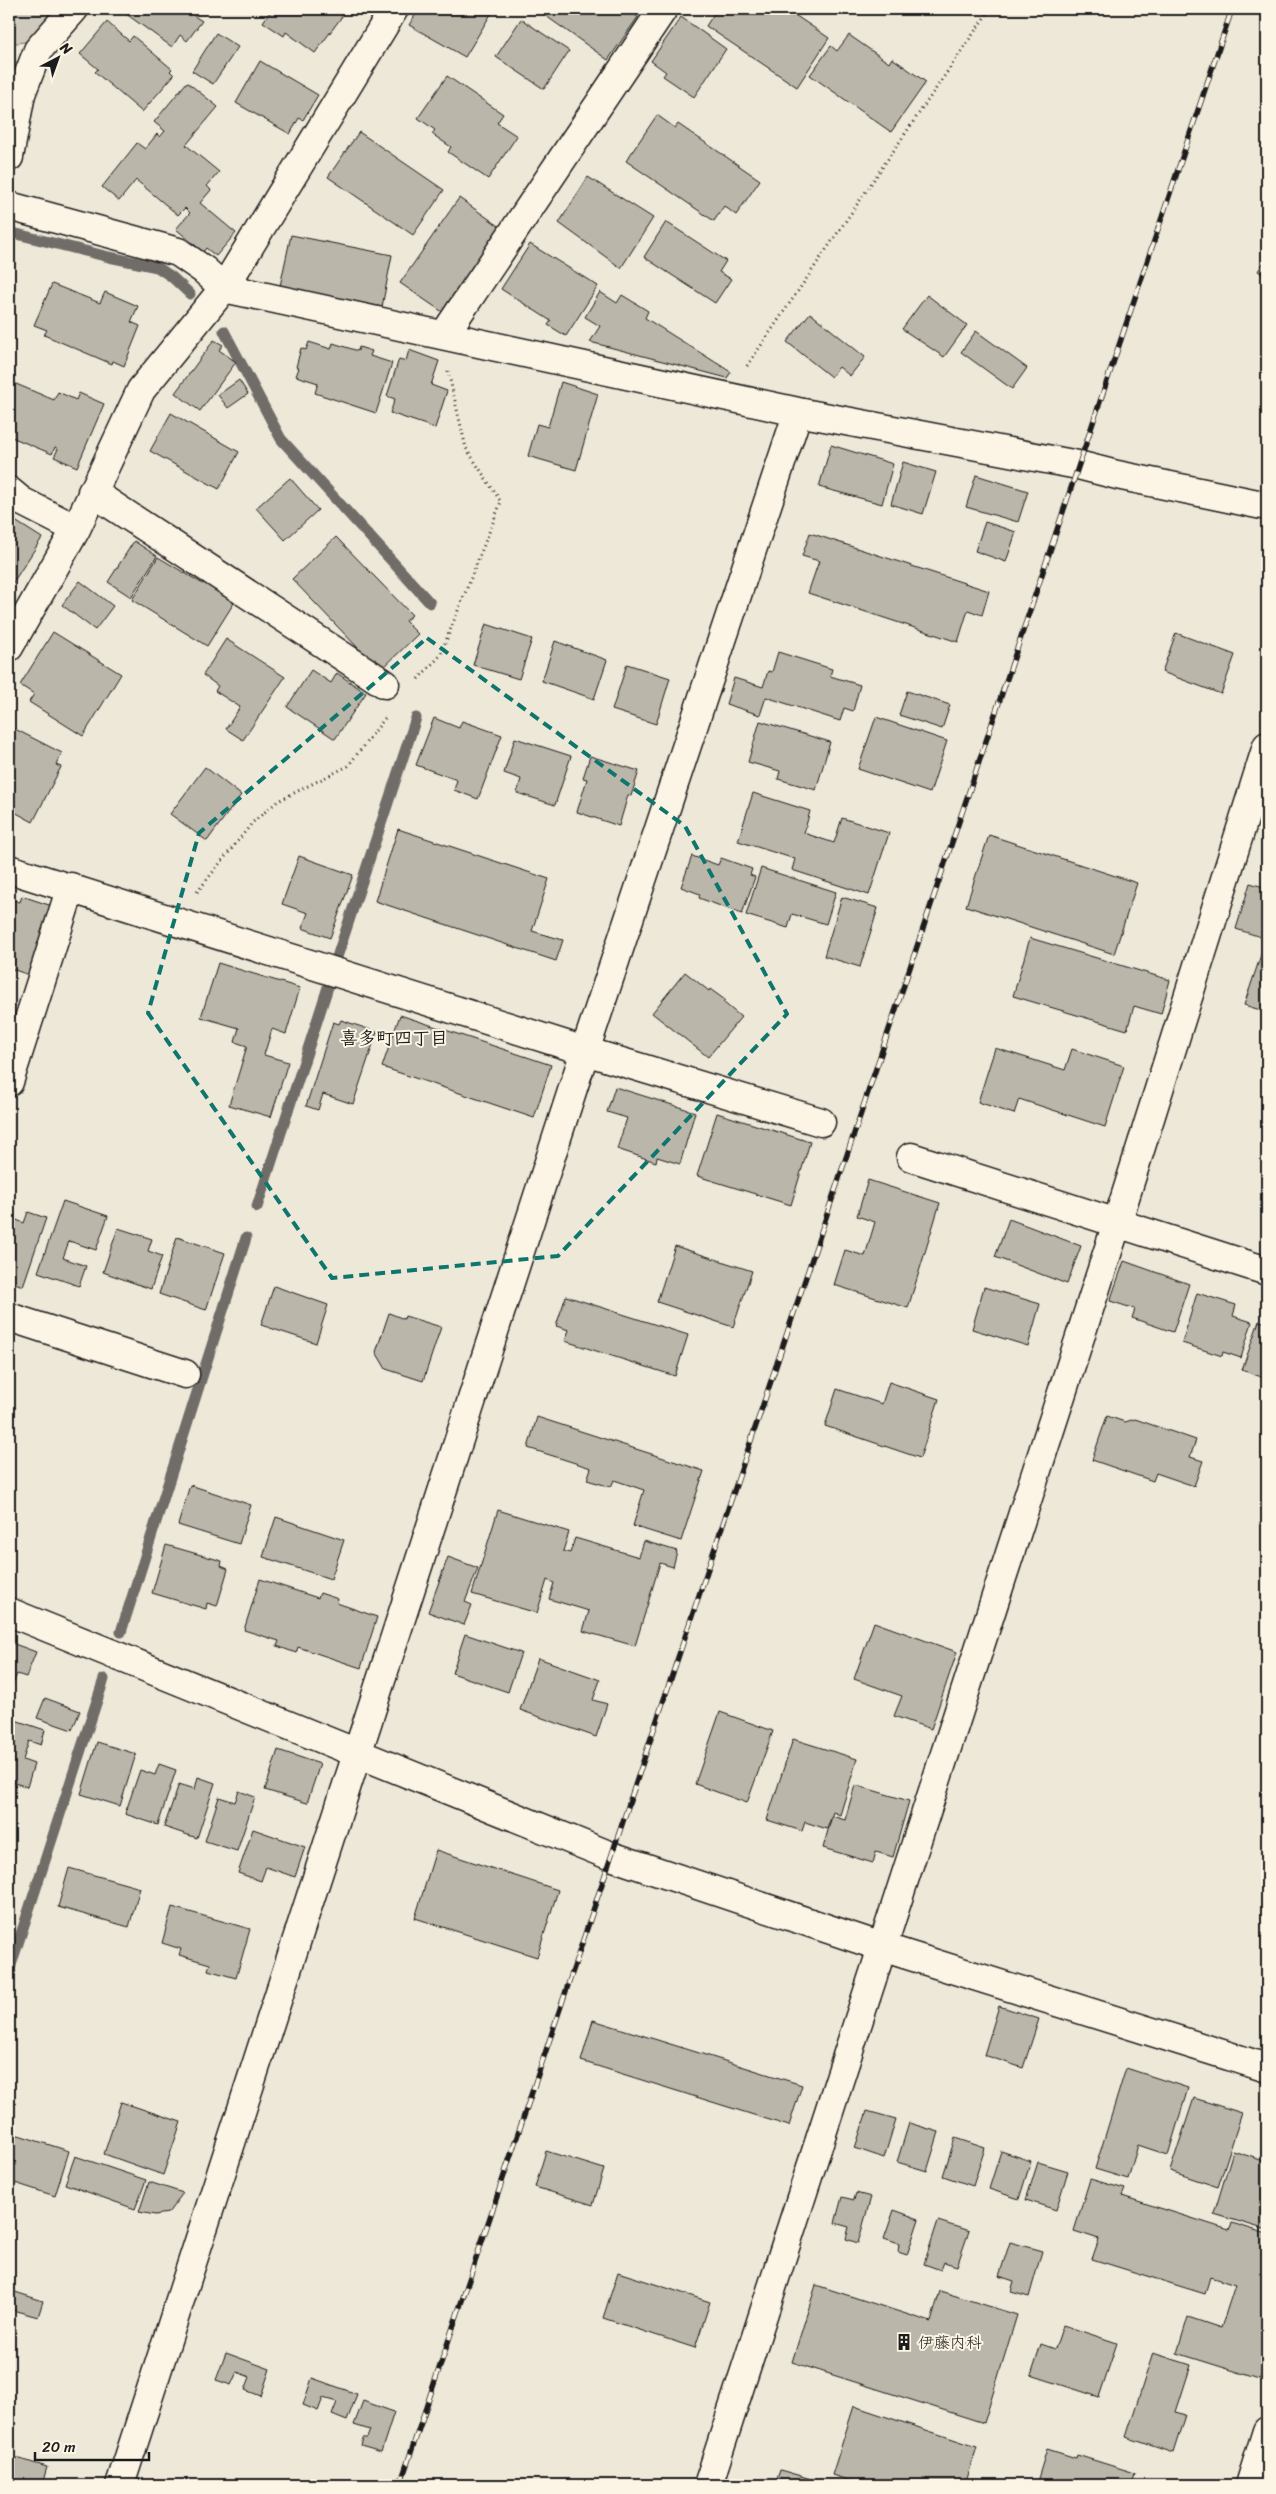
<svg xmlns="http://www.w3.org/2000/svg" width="1276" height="2494" font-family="Sriracha,'Klee One',sans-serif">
<rect width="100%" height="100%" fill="#eee8d9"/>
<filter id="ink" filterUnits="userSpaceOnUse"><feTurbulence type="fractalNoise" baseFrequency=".02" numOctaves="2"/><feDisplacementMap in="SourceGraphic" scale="10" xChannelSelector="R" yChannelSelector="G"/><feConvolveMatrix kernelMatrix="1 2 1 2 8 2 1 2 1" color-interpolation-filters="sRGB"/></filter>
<g filter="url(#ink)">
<path fill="#cfcabd" stroke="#76736c" d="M9,9h47l-25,32 -22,3z"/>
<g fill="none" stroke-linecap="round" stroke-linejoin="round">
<path stroke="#6f6c67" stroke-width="11" d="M9,232l100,25 48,10 15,10 18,17
M224,331l57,108 149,164
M337,957l79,-239
M257,1207l71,-220
M121,1632l125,-394
M9,1971l95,-292"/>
</g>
<path fill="#bab6aa" stroke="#1c1c1c" d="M123,9h76l-5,7 8,5 -15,20 -7,-6 -8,12 -50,-36z
M272,9h63l8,6 -28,38 -29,-21 -2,4 -21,-14z
M419,9h75l-29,48 -56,-32z
M536,9h91l11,8 -30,43z
M717,9h69l43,29 -32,49 -91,-61z
M681,17l45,32 -32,48 -31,-21 3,-4 -15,-11z
M521,19l48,32 -25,38 -48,-32z
M107,22l22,19 4,-5 39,33 -2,2 4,4 -32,37 -47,-40 3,-3 -18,-15z
M216,33l22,14 -25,37 -21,-13z
M849,35l40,28 3,-5 34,24 -35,50 -81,-57 21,-29 6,5z
M260,61l58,34 -15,25 -4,-2 -9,16 -54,-31z
M9,64l11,5 -11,28z
M447,76l56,38 -6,9 20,13 -29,43 -40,-27 3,-5 -19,-13 3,-4 -17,-12z
M187,82l31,25 -32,38 33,27 -12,14 4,4 -11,13 36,30 -20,23 -10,-8 -3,4 -27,-23 14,-16 -5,-5 -7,7 -42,-35 -17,21 -17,-14 35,-44 8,6 12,-15 3,3 5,-6 -11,-9z
M657,115l18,13 3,-4 82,56 -24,35 -12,-9 -10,15 -88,-60z
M359,132l85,58 -31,45 -85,-58z
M588,177l65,41 -32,50 -62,-45z
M459,198l43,30 -58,85 -44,-30z
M666,222l60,39 -7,11 12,7 -16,24 -71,-46z
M291,235l101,20 -10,52 -102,-21z
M530,244l68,42 -32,50 -18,-11 3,-4 -50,-32z
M1267,257v20l-9,-6z
M52,284l48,19 5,-11 33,14 -7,16 9,4 -16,40 -11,-5 -1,3 -68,-29 3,-5 -13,-5z
M600,292l17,11 5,-8 26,16 -3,7 86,54 -4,6 -137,-36 10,-16 -15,-9z
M927,295l40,30 -23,32 -42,-28z
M810,313l55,44 -15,19 -11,-9 -8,10 -44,-35z
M976,331l51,37 -15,21 -51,-37z
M214,340l9,5 -4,5 17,12 -36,49 -25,-18z
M309,342l22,7 2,-6 25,8 1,-4 13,4 -2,5 22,7 -16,50 -61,-20 3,-10 -22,-7 3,-8 -3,-1 5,-19 5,2z
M409,350l30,11 -8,24 16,6 -12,37 -45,-15 5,-14 -8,-3 12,-37 7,2z
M239,380l9,14 -20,14 -10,-13z
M9,381l45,19 4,-8 18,8 3,-7 25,11 -27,63 -23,-10 4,-8 -3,-2 -3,7 -43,-18z
M561,382l37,12 -22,76 -48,-14 9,-32 11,3z
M171,413l68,39 -20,37 -69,-38z
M831,445l62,19 -11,40 -63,-17z
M903,462l33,10 -13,42 -32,-10z
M976,475l52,16 -10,31 -52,-15z
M290,478l28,32 -33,30 -29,-32z
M9,517l33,21 -30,46 -3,1z
M985,522l31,10 -10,30 -31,-11z
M810,533l179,58 -7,24 -14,-5 -10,32 -150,-49 11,-32 -17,-5z
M336,537l76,78 -7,6 13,13 -38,37 -88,-92z
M134,541l23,15 -26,41 -23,-15z
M158,557l45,27 2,-5 32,19 -30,48 -75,-46z
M80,581l33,25 -18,24 -33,-25z
M486,624l46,15 -13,40 -46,-14z
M53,632l68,42 -38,62 -54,-34 5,-8 -14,-9z
M1176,633l59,22 -14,39 -59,-22z
M226,639l59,38 -42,63 -17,-11 14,-22 -25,-16 3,-5 -15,-11z
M555,641l52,19 -13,39 -52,-18z
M778,652l54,17 -2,7 30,9 -7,26 -9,-3 -4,13 -74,-24 -6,18 -34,-11 8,-26 29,9 5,-16 4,1z
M627,664l43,14 -14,46 -44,-14z
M311,670l20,13 6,-10 29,20 -31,46 -48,-32z
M907,691l43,14 -8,24 -43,-14z
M876,717l71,24 -17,52 -72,-24z
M434,718l25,10 3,-7 40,14 -24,64 -24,-9 3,-10 -41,-15z
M760,721l70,21 -14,48 -38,-11 2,-8 -32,-9z
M11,727l51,26 -6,12 5,2 -28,55 -24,-13z
M515,738l56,18 -16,49 -38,-12 4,-14 -17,-6z
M590,756l49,15 -8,25 -3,-1 -9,31 -42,-14 10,-33 -4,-1z
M205,767l36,28 -34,46 -37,-27z
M753,793l57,18 -6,22 30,10 8,-25 47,15 -20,62 -77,-25 3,-11 -57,-18z
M398,829l151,50 -17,52 31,9 -7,21 -181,-60z
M989,835l148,48 -23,71 -148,-48z
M299,856l54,19 -23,63 -28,-10 6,-15 -26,-9z
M692,856l26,9 3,-7 31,11 -2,6 5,2 -13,37 -43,-16 1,-4 -19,-7z
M761,868l75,24 -10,32 -34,-10 -4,14 -42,-13z
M1250,883l17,5v51l-31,-10z
M22,896l30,10 -23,69 -20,-7v-69l11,3z
M842,897l36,11 -18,59 -36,-11z
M1030,938l140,42 -9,34 -27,-8 -7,24 -114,-34z
M1264,946l3,1v65l-23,-7z
M218,963l82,25 -14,46 -14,-5 -8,26 24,7 -17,55 -42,-12 18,-59 -12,-4 4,-14 -38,-11z
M685,972l24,19 1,-2 15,11 -2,2 18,15 -33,40 -56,-44z
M400,1015l151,50 -17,53 -152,-51z
M341,1020l36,12 -24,72 -30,-10 -5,16 -12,-4 27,-84 6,2z
M995,1048l70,22 7,-21 52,17 -19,61 -86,-28 -5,15 -36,-12z
M615,1087l80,25 -15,52 -23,-7 -1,5 -39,-13 10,-31 -20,-6z
M717,1113l93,29 -19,63 -94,-29z
M868,1180l72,23 -32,105 -74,-23 11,-35 20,6 10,-34 -18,-6z
M63,1201l45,15 -12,34 -27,-9 -6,17 23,8 -7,20 -41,-14z
M28,1212l18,6 -23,68 -14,-5v-64l15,6z
M1009,1219l72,27 -14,38 -72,-27z
M118,1228l34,11 -4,12 14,5 -11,33 -48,-17z
M177,1237l48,16 -19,57 -47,-16z
M675,1246l77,25 -19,56 -76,-25z
M1124,1261l65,23 -16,48 -41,-14 3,-9 -25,-8z
M274,1286l54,19 -12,38 -55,-18z
M984,1287l56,17 -12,42 -56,-17z
M1197,1293l39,12 -3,11 19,6 -11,36 -18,-6 -1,4 -40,-13z
M566,1296l122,39 -13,41 -110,-35 4,-11 -13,-4z
M389,1313l15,6 1,-3 36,11 -18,54 -37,-12 -10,-17z
M1259,1321l8,2v56l-25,-9z
M889,1382l50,17 -19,59 -95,-32 12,-37 45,15z
M1107,1416l18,6 10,-3 61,21 -6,17 13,4 -9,25 -38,-13 -3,8 -61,-21z
M537,1417l167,54 -23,70 -48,-15 11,-36 -30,-10 -3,7 -24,-7 4,-12 -63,-20z
M190,1485l61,20 -12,39 -61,-19z
M498,1510l71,22 -6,19 7,2 5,-15 64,19 5,-16 33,10 -4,16 -13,-4 -25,83 -52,-15 6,-20 -40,-12 5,-16 -7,-3 -10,33 -65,-19z
M276,1517l68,23 -13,39 -68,-22z
M166,1545l56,16 -1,5 7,3 -11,37 -10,-3 -1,6 -54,-16z
M448,1557l30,11 -13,34 7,3 -8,20 -36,-13z
M260,1579l58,19 2,-5 18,6 -1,4 40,14 -16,51 -63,-21 -2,6 -19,-7 2,-5 -35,-11z
M874,1622l83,30 -26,77 -37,-13 8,-20 -48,-17z
M465,1634l56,19 -13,39 -56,-19z
M9,1642l27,10 -10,25 -9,-3 -8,20z
M538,1658l62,22 -7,20 14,4 -11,33 -76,-27z
M45,1698l35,13 -8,19 -35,-12z
M720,1712l53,19 -26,72 -52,-19z
M9,1718l36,12 -4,15 -12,-4 -6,19 11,4 -7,23 -18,-6z
M793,1739l64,20 -17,56 -7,-3 -6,17 -22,-7 -3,9 -35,-11z
M97,1742l39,12 -16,52 -39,-12z
M278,1750l42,14 -13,39 -42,-13z
M159,1764l17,6 -18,55 -33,-11 15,-44 15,5z
M198,1777l17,6 -18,55 -33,-11 15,-43 16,5z
M855,1785l54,16 -16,56 -17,-5 -3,11 -50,-15 9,-32 13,4z
M239,1791l16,6 -18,54 -32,-10 14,-44 16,5z
M253,1829l52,18 -10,30 -29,-10 -5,14 -23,-8z
M436,1850l122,40 -21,67 -122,-39z
M69,1868l71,20 -11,39 -71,-20z
M172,1907l78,22 -14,49 -28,-8 2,-6 -31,-9 2,-6 -19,-6z
M999,2006l40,13 -16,49 -39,-13z
M593,2020l209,65 -13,41 -208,-65z
M1126,2068l62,20 -20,67 -30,-10 -10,34 -33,-10z
M1194,2098l48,15 -24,74 -48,-16z
M121,2102l60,20 -18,53 -59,-21z
M867,2111l29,8 -12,39 -29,-10z
M909,2123l30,9 -12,39 -30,-9z
M9,2132l60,19 -14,45 -46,-15z
M955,2138l30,10 -12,38 -30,-10z
M546,2151l58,18 -11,36 -58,-18z
M1001,2151l30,10 -12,38 -30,-10z
M1233,2151l34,11v68l-53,-16z
M75,2156l71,24 -11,29 -70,-25z
M1038,2162l30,9 -12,39 -30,-10z
M1090,2179l35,10 -3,7 107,34 3,-7 35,11v122l-7,23 -83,-26 11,-36 33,11 14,-43 -25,-8 -5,17 -113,-35 7,-20 -25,-8z
M149,2182l34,11 -15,20 -13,2 -16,-3z
M856,2193l15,4 -13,46 -12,-4 3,-12 -14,-4 7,-26 12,3z
M894,2210l25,9 -12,36 -9,-3 1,-8 -15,-5z
M938,2221l31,10 -12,35 -13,-4 -3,8 -17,-6z
M1010,2242l32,9 -13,46 -18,-5 3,-11 -15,-5z
M618,2272l92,30 -15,46 -92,-30z
M816,2285l115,37 9,-31 77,24 -33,108 -192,-61z
M9,2290l34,11 -5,16 -29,-8z
M1063,2325l54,18 -18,54 -68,-22 10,-31 14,5z
M226,2353l44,16 -9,27 -16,-6 5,-13 -13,-5 -6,13 -15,-5z
M1153,2353l38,12 -15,47 9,3 -12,38 -47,-16z
M312,2378l45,16 -10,27 -15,-6 5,-13 -14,-4 -5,13 -15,-6z
M363,2401l31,11 -13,40 -20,-6 2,-8h4l3,-8 -16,-5z
M854,2406l123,41 -12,38h-102l-31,-10z
M9,2445l7,2 -3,10 34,10 -5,18h-33z
M1047,2449l29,9 1,-3 58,18 -3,12h-96z
M780,2470l52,15h-57z
M148,2481l11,4h-13z"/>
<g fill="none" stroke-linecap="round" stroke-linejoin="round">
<g stroke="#1c1c1c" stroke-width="31">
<path id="minor" d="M9,157l12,-63 17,-44 36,-41
M9,206l169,46 26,18 20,18 574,124 280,53 39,10 150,31
M444,335l219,-326
M9,491l12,10 55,28
M92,492l293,192
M9,647l67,-118 65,-139 83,-102 170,-279
M9,869l576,182 236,71
M9,1082l62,-195
M911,1157l356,114
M9,1317l176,57
M9,1612l602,244 271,91 385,121
M120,2485l465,-1434 213,-639
M708,2485l409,-1262 150,-477
M1250,2485l17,-54"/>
</g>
<path stroke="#1c1c1c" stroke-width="3" stroke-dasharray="1 4" stroke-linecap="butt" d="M1262,92l5,-8
M747,366l243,-357
M418,679l22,-23 61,-154 -35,-54 -18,-77
M197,892l56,-70 25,-21 70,-35 37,-48"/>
<use href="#minor" stroke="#fcf5e5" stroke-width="28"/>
<g stroke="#1c1c1c" stroke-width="5.5">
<path id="rail" d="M400,2485l832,-2476"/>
</g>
<use href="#rail" stroke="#fcf5e5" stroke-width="4" stroke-dasharray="11" stroke-linecap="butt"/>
</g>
</g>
<path fill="none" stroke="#0f766e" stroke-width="4" stroke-dasharray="10 6" stroke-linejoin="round" d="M427,638l258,188 102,188 -229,242 -226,22 -184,-265 51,-180z"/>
<defs>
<g id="building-bare" transform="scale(1.35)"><path d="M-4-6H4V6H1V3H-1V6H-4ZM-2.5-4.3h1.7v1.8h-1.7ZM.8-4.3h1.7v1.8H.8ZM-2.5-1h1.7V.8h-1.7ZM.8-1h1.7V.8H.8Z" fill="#1c1c1c" stroke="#fcf5e5" stroke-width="2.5" paint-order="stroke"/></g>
</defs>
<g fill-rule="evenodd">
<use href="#building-bare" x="904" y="2342"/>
</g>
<g text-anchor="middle" stroke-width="4" stroke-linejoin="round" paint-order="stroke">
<g font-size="16" fill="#1c1c1c" stroke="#fcf5e5" text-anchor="start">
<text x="918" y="2348">伊藤内科</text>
</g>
<g font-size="18" font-weight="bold" fill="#1c1c1c" stroke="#fcf5e5">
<text x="394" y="1044">喜多町四丁目</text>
</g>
</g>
<rect width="1276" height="2494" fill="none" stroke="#fcf5e5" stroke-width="30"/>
<rect x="15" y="15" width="1246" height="2464" fill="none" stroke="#1c1c1c" stroke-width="2" filter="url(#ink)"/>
<g transform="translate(58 58) rotate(41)" stroke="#fcf5e5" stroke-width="4" paint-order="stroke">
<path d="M0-4L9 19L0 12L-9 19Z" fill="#1c1c1c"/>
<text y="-8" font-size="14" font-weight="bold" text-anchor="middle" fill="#1c1c1c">N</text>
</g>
<path d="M35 2452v8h114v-8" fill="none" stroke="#1c1c1c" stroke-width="2.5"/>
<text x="42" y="2452" font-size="15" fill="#1c1c1c" stroke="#fcf5e5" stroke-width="4" paint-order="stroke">20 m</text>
</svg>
